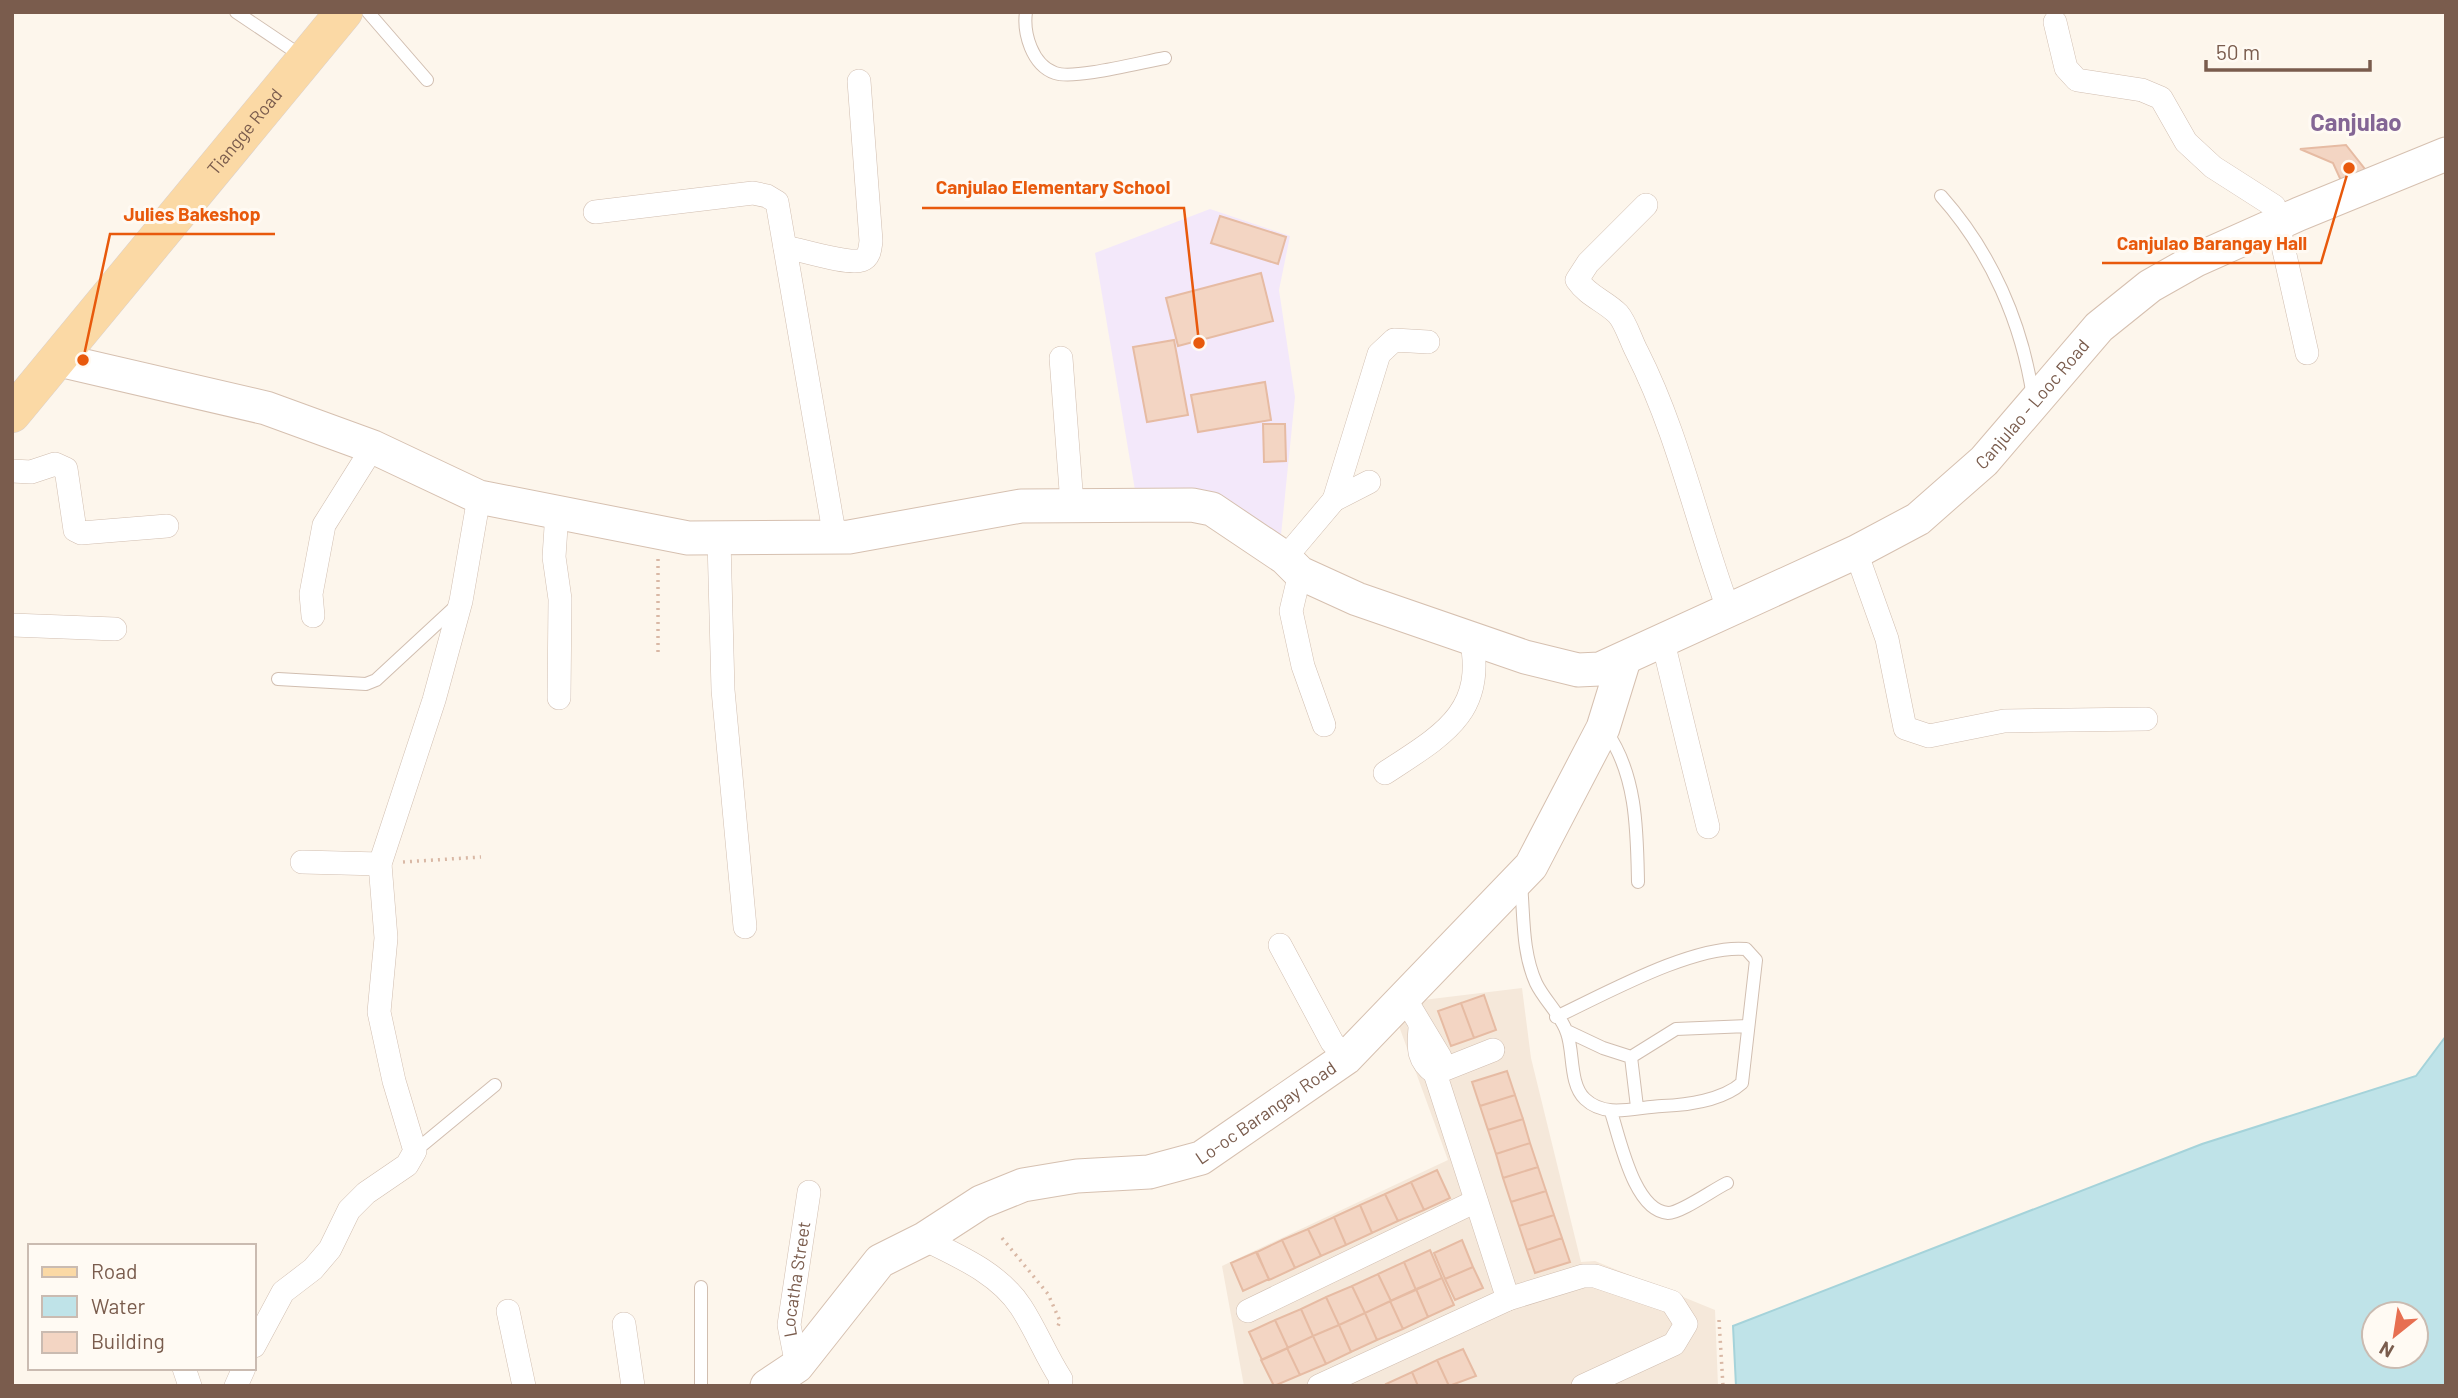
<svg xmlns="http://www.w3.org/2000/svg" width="2458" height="1398" font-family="Barlow,sans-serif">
<rect width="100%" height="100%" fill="#fdf6ec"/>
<path fill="#f5e8da" d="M1522,988l9,70 50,204 14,-1 120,49 3,76h-474l-22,-120 226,-106 -52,-142 27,-18z"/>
<path fill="#f3e8fa" d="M1210,209l80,27 -11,54 16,107 -14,138 -73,-39 -73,-6 -40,-237z"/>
<path fill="#bfe3e8" stroke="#a5d3da" stroke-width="2" fill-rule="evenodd" d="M2446,1036v350h-710l-3,-60 469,-182 214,-68zM2374,1314h42v42h-42z"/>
<path fill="#f3d5c3" stroke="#e6bba3" stroke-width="2" d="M2346,145l22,28 -25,12 -10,-22 -33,-14z
M1220,216l66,21 -8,27 -67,-21z
M1261,273l12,48 -95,25 -12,-48z
M1174,340l14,75 -41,7 -14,-75z
M1265,382l6,38 -73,12 -7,-37z
M1263,424h22l1,37 -22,1z
M1484,995l12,35 -22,8 -13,-35z
M1461,1003l13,35 -23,8 -13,-35z
M1507,1071l8,24 -35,11 -8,-24z
M1515,1095l8,24 -35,11 -8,-24z
M1523,1119l7,24 -34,11 -8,-24z
M1530,1143l8,24 -35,11 -7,-24z
M1538,1167l8,24 -35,11 -8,-24z
M1437,1170l13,28 -26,12 -13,-28z
M1411,1182l13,28 -26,11 -13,-27z
M1546,1191l8,24 -35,11 -8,-24z
M1385,1194l13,27 -26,12 -12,-28z
M1360,1205l12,28 -26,12 -12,-28z
M1554,1215l8,23 -35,12 -8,-24z
M1334,1217l12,28 -25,11 -13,-27z
M1308,1229l13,27 -26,12 -13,-28z
M1562,1238l8,24 -35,11 -8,-23z
M1282,1240l13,28 -26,12 -12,-28z
M1462,1240l11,27 -28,12 -11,-26z
M1430,1250l12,28 -26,12 -12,-28z
M1256,1252l13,27 -26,12 -12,-28z
M1404,1262l12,28 -25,11 -13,-27z
M1473,1267l10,21 -28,12 -10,-21z
M1378,1274l13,27 -26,12 -13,-27z
M1442,1278l12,27 -26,12 -12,-28z
M1352,1286l13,27 -26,12 -13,-28z
M1416,1289l12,28 -25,12 -13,-28z
M1326,1297l13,28 -26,11 -12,-27z
M1390,1301l13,28 -26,11 -12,-27z
M1301,1309l12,27 -25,12 -13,-28z
M1365,1313l12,27 -26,12 -12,-27z
M1275,1320l13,28 -26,12 -13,-28z
M1339,1325l12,27 -25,12 -13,-28z
M1313,1336l13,28 -26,11 -13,-27z
M1287,1348l13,27 -26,11 -13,-26z
M1463,1349l13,27 -27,10 -12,-26z
M1437,1360l12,26h-31l-6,-14z
M1412,1372l6,14h-31l-1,-2z"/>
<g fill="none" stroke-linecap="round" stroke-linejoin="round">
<g stroke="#d1beb0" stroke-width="14">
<path id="lane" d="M236,12l67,45
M368,12l59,68
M1026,12c-3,21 6,53 29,61 19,7 87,-11 110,-15
M1941,196c50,56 81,127 92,201
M278,679l88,5 10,-4 80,-74
M1606,731c31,44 31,100 32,151
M1521,884c3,33 1,68 15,99 8,17 26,33 31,50 7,19 2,51 18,66 21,20 51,8 77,7 25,-1 61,-6 80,-23l14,-123 -10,-11c-52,-5 -141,45 -190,68
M1567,1031l36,17 28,9
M1637,1107l-6,-50 45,-28 72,-3
M1611,1112c9,27 23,99 57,101 13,0 46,-24 59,-30
M415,1151l80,-66
M701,1287v99"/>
</g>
<g stroke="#d1beb0" stroke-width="24">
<g id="street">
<path d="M2055,22l11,46 11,12 65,10 19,8 25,44 27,25 61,39 33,147"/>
<path d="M1646,205l-58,58 -11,17c11,16 28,21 41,34 8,9 13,27 19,38 42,83 60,173 92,259"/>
<path d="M595,212l158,-19 14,3 10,6 58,336"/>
<path d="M785,247c17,3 63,18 77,13 8,-3 8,-12 9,-19l-12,-160"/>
<path d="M1061,358l11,146"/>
<path d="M12,471l19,1 24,-8 11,5 9,61 6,3 86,-7"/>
<path d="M1334,500l45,-146 15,-14 34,2"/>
<path d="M557,512l-3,45 6,42 -1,99"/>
<path d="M719,540l4,150 22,237"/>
<path d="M1856,552l31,87 18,89 24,8 75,-15 142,-2"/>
<path d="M1285,558l49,-58 35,-18"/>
<path d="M1300,573l-9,38 12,55 21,59"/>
<path d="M313,616l-2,-22 13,-69 49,-78"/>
<path d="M12,625l103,4"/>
<path d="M1663,642l45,185"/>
<path d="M1385,773c56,-37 102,-60 86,-135"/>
<path d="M302,862l78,2"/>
<path d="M1280,945l52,97 14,16"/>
<path d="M1404,997l36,60 -5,16 73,226"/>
<path d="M1420,1028c-2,21 -2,33 15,45"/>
<path d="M1435,1073l58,-23"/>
<path d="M924,1239c34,17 75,34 97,68 15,23 25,49 40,72l-1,7"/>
<path d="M508,1311l16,75"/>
<path d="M1248,1311l228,-110"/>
<path d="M624,1324l9,62"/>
<path d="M254,1346l29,-54 30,-23 17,-20 19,-39 17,-17 41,-28 8,-14 -21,-70 -15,-69 7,-74 -6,-74 54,-164 27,-99 18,-104"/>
<path id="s1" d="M797,1366l-8,-41 20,-133"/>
<path d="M184,1368l6,18"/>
<path d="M236,1386l8,-18"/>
<path d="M1319,1386l189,-87 75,-23h12l77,26 14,22 -12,20 -91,42"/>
</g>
</g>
<g stroke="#d6c0b0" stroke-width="35">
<g id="secondary">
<path id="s2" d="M59,360l207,48 107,39 106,50 209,41 161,-1 172,-31 171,-1 20,4 73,49 15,15 57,26 168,58 53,13 22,-1 256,-117 62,-33 66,-58 115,-134 51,-41 46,-26 103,-46 147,-60"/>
<path id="s3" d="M767,1386l30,-20 83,-105 44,-22 57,-37 42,-17 54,-9 72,-4 52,-14 145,-100 185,-192 72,-138 21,-68"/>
</g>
</g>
<g stroke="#dad1cd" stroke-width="38">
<g id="primary">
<path id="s4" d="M12,414l332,-402"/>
</g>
</g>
<path stroke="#d9b8a5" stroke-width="3.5" stroke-dasharray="2 5" stroke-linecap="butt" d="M658,559v96
M403,862l78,-5
M1002,1238l46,56 12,27 -2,5
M1719,1320l4,66"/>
<use href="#lane" stroke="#fff" stroke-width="12"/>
<use href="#street" stroke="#fff" stroke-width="23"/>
<use href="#secondary" stroke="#fff" stroke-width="33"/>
<use href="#primary" stroke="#fbd9a5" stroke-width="37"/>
</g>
<g text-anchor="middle" stroke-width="6" stroke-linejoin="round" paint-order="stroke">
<g font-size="18" fill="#7a5c4d" stroke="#fffaf3">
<text dy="6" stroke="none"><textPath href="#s4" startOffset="366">Tiangge Road</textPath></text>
<text dy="6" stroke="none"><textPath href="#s2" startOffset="2124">Canjulao - Looc Road</textPath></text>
<text dy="6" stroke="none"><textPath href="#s3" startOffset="592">Lo-oc Barangay Road</textPath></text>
<text dy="6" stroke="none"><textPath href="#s1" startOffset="88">Locatha Street</textPath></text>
</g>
<g font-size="24" font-weight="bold" fill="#846695" stroke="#fffaf3">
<text x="2356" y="131">Canjulao</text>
</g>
</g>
<path fill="none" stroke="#e8590c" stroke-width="2.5" d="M1199 343L1184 208H922M83 360L110 234H275M2349 168L2321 263H2102"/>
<g fill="#e8590c" stroke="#fffaf3" stroke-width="2.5">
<circle cx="1199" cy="343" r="7"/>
<circle cx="83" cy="360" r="7"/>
<circle cx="2349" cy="168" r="7"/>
</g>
<g font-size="19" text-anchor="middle" font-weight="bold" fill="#e8590c" stroke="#fffaf3" stroke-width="6" stroke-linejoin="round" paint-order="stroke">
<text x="1053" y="194">Canjulao Elementary School</text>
<text x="192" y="221">Julies Bakeshop</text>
<text x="2212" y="250">Canjulao Barangay Hall</text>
</g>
<rect width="2458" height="1398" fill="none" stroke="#7a5c4d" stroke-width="28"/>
<rect x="28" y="1244" width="228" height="126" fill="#fffaf3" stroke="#cabbb1" stroke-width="2"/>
<rect x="42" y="1267" width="35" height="10" fill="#fbd9a5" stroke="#cabbb1" stroke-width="2"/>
<text x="91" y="1279" font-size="21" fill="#7a5c4d">Road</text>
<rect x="42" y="1296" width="35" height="21" fill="#bfe3e8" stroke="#cabbb1" stroke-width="2"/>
<text x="91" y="1314" font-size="21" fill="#7a5c4d">Water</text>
<rect x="42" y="1332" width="35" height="21" fill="#f3d5c3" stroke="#cabbb1" stroke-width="2"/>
<text x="91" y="1349" font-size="21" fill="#7a5c4d">Building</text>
<g transform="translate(2395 1335) rotate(210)"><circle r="33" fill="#fffaf3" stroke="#cabbb1" stroke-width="2"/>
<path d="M0-5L12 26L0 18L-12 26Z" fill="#e76f51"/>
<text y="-10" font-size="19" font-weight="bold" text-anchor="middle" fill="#7a5c4d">N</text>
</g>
<path d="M2206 60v10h164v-10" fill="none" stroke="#7a5c4d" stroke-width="3.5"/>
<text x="2216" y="60" font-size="21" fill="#7a5c4d" stroke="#fffaf3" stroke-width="5" paint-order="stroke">50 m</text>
</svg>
